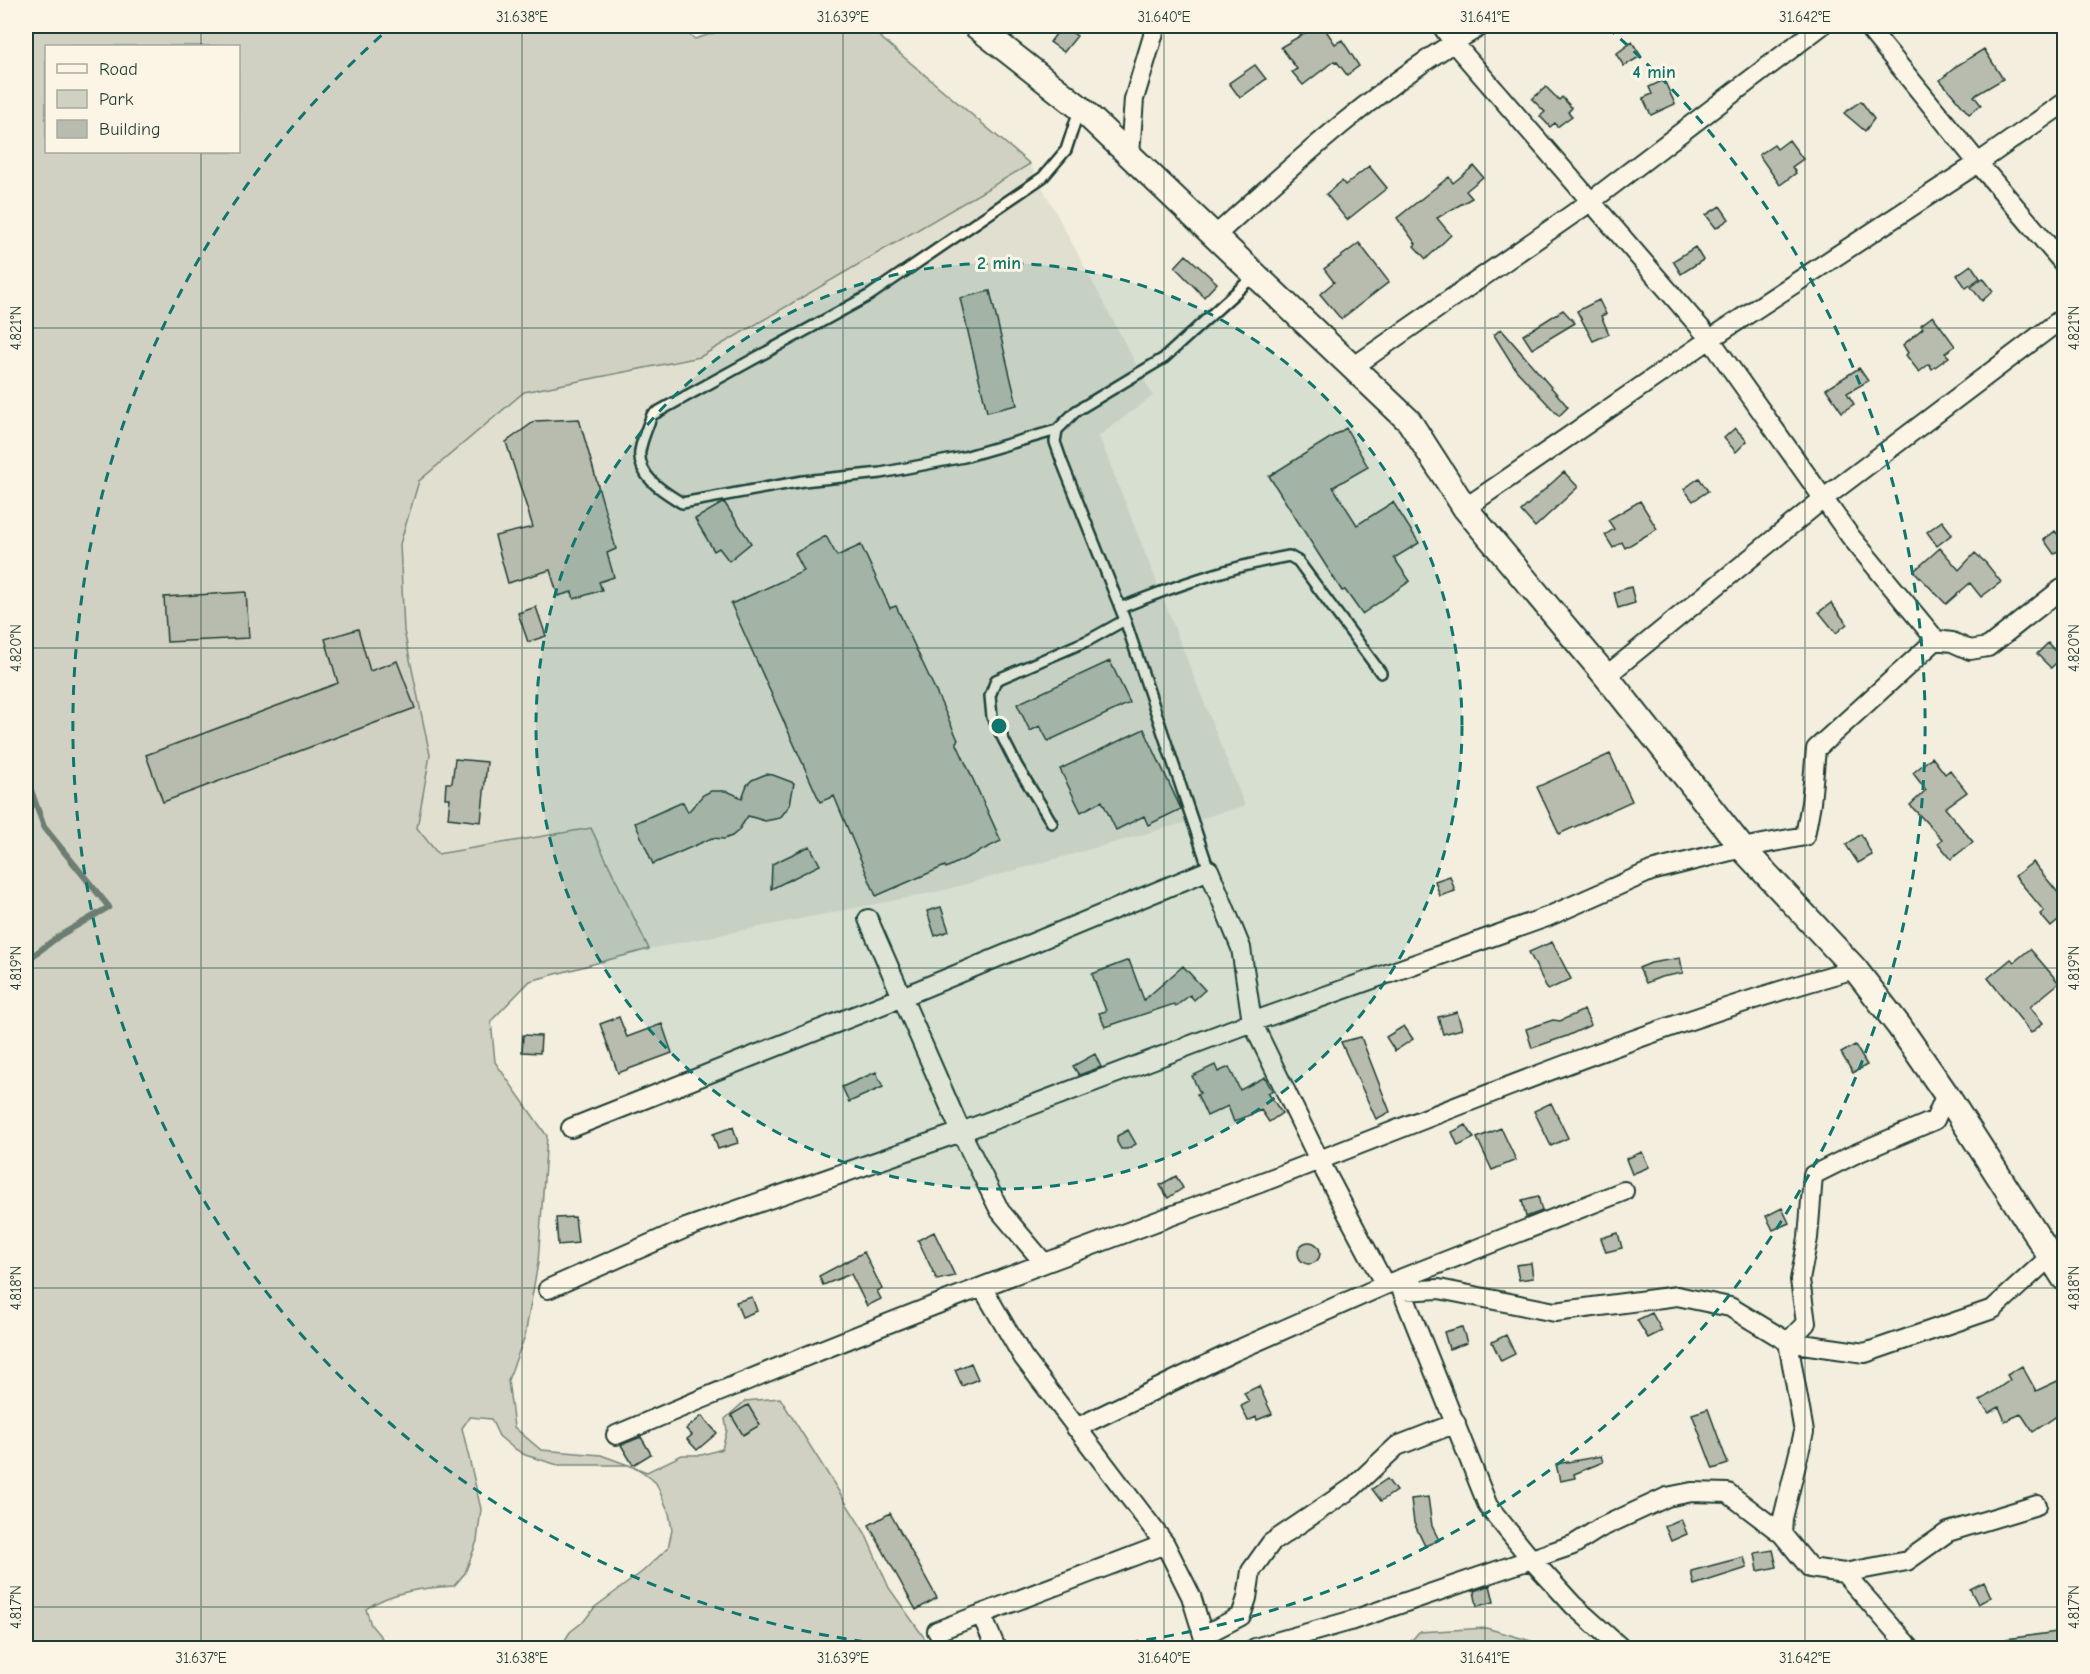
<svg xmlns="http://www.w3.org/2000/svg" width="2090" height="1674" font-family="'Comic Neue',sans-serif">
<rect width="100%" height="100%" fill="#f3eede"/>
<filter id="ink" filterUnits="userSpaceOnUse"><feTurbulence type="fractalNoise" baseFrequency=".0167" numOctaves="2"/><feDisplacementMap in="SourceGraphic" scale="12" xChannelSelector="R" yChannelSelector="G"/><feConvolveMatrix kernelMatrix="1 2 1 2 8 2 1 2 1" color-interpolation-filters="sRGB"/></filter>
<g filter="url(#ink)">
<path fill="#e1dfd0" d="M1030,164l123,232 -54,40 146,370 -304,85 -292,58 -58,-121 -154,26 -20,-26 13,-73 -26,-124 -4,-87 18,-63 106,-89 176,-35z"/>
<path fill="#d0d1c2" stroke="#78877b" stroke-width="1.5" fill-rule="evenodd" d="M26,26h651l18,13 41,-13h131l163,138 -330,193 -176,35 -105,89 -19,63 4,87 26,124 -13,73 21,26 153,-26 58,121 -119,32 -39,40 4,41 52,74 -9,127 -13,73 -17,44 6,47 27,23 60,5 46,17 35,-17h20l20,-6 5,-19 -2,-11 20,-18 35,-3 85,135 24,55 39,55v5h-368l10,-16 14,-11 11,-14 47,-35 26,-24 4,-18 -3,-17 -13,-30 -12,-10 -15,-8h-71l-33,-10 -13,-8 -13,-11 -8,-17 -21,-2 -8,11 19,81 -4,32 -12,32 -11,13c-30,2 -63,5 -88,23l5,16 19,23h-364zM46,46h192v106h-192z
M1486,1628l69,20h-150l14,-16z"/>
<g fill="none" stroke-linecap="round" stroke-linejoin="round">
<path stroke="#6c7d72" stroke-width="6" d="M26,776l18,51 65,80 -50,29 -33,25"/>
</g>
<path fill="#b8bcae" stroke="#1f3d34" stroke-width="1.5" d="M1062,26l15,10 -13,16 -14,-10z
M1317,26h6l12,18 7,-4 17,26 -12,9 -10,-13 -2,1 -1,-2 -31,24 -11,-13 5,-3 -16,-22z
M1632,42l9,14 -17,10 -8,-12z
M1984,49l19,30 -29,17 7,9 -12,9 -29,-34 18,-15z
M1255,65l11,14 -26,19 -11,-15z
M1664,80l11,24 -24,11 -8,-17 9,-4 -3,-7z
M1546,87l13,13 3,-3 10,11 -4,4 4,4 -15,11 -2,-4 -5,4 -10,-11 5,-4 -13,-13z
M1861,101l13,18 -9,12 -21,-18z
M1789,140l14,19 -11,8 4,6 -16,12 -21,-30 15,-10 3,4z
M1369,166l18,22 -40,32 -21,-26 16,-13 3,4z
M1474,166l9,11 -17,14 6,7 -35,20 14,17 -25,24 -12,-13 2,-2 -19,-26 52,-41 4,6z
M1720,206l9,13 -13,9 -10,-13z
M1359,243l30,39 -48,37 -21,-25 14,-12 -10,-13z
M1695,247l8,13 -22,14 -8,-13z
M1186,255l31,28 -13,14 -29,-30z
M1971,265l9,13 -14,10 -9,-13z
M1983,278l10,13 -11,10 -11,-14z
M990,291l27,114 -30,7 -27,-114z
M1599,300l7,14 -5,2 8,18 -16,7 -16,-30z
M1563,310l12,13 -43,26 -9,-14z
M1933,316l22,30 -10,7 4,4 -17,12 -3,-5 -10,8 -13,-17 2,-2 -5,-8 20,-17 -2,-3z
M1501,329l67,78 -9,9 -43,-46 -22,-35z
M1859,368l9,13 -21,12 7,11 -12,8 -16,-23z
M579,419l37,130 -9,4 7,24 -15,5 3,8 -28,9 -2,-7 -14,4 -8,-26 -42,13 -13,-47 38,-9 -27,-85 29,-21z
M1346,428l22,39 -35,20 24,38 36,-23 26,41 -25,15 16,23 -48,33 -17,-24 -3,1 -73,-115z
M1735,428l12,13 -11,11 -12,-14z
M1564,472l14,15 -43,40 -14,-16z
M1699,478l9,13 -15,10 -9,-12z
M1640,501l17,28 -32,19 -3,-6 -9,6 -8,-13 9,-6 -6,-9z
M724,502l27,41 -22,18 -10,-13 -5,3 -19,-32z
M1942,521l10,13 -15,12 -10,-14z
M2055,531l9,11v4l-10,8 -10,-14z
M826,536l11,20 24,-11 29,63 6,-2 37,79 25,55 -2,2 45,99 -55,27 -1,-2 -69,30 -42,-100 -14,6 -89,-198 73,-33 -9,-18z
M1940,548l19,22 16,-17 11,10 15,19 -20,15 -11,-14 -24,21 -32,-33z
M1631,587l4,16 -17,5 -4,-16z
M246,592l3,46 -82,4 -3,-45z
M1831,603l16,21 -11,9 -17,-21z
M536,607l10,29 -18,6 -10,-29z
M358,629l12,42 27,-10 18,47 -252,94 -17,-47 192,-72 -13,-44z
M2048,643l13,15 -10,10 -14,-14z
M1110,661l20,42 -82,38 -8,-15 -10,5 -13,-27z
M1144,729l37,80 -33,16 -4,-9 -28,14 -14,-29 -21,11 -21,-43z
M1610,754l22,47 -73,33 -22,-47z
M1932,757l13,17 5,-4 17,22 -22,16 28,34 -22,17 -13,-16 4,-4 -32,-34 16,-15 -13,-17z
M455,759l32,3 -6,60 -33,-4 2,-20h-5l1,-15h6z
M766,774l7,1 21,8 -4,22 -10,13 -15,3 -17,-5 -10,15 -6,5 -8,3 -12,-1 -59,26 -18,-41 48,-21 5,10 15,-17 8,-4h16l15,7 5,-13 5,-5z
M1861,834l11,21 -14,8 -12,-18z
M810,846l10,19 -49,24 1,-25z
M2033,862l31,38v16l-13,11 -11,-13 4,-3 -29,-35z
M1450,876l5,15 -15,5 -5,-15z
M941,907l8,24 -14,5 -8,-25z
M1552,942l19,37 -23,11 -19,-38z
M2030,949l29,34 -29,24 13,16 -12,10 -43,-55 23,-19 3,3z
M1680,958l3,15 -22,4 -15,6 -7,-15 12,-5z
M1129,960l15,40 39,-34 22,24 -11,10 -4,-5 -14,11 -2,-2 -69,23 -6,-14 7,-2 -14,-37z
M1584,1010l7,15 -24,11 -35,12 -6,-19 27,-9 7,1z
M1457,1012l5,17 -19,5 -5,-17z
M619,1017l8,20 35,-13 10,29 -54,20 -18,-49z
M1404,1026l9,13 -18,12 -9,-14z
M523,1035l18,1 -1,17 -18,-1z
M1361,1037l29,75 -14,7 -35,-77z
M1855,1045l12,20 -14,8 -12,-20z
M1095,1054l6,13 -22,8 -6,-9z
M1215,1065l3,7 11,-5 11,23 25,-13 7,14 -4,2 14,20 -13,9 -8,-12 -27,12 -6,-16 -21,10 -10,-22 3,-1 -8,-17z
M876,1072l7,15 -34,15 -7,-15z
M1551,1103l17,35 -17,8 -17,-35z
M1466,1125l8,13 -16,8 -6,-14z
M733,1127l5,16 -20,6 -5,-15z
M1501,1128l15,32 -24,10 -15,-32z
M1128,1130l8,14 -9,5h-6l-4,-7v-6z
M1642,1152l7,15 -17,7 -6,-15z
M1176,1176l7,12 -15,10 -8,-13z
M1538,1196l4,15 -16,6 -4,-17z
M1782,1208l7,15 -16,7 -7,-14z
M575,1217l3,26 -20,2 -2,-27z
M934,1232l21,44 -18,4 -19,-40z
M1618,1233l4,15 -16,4 -5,-14z
M1298 1253a11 11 0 1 1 22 0a11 11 0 1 1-22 0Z
M864,1252l18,37 -5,2 4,8 -14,7 -16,-32 -28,11 -4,-9z
M1531,1263l2,15 -14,2 -3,-15z
M752,1297l5,14 -15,6 -6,-15z
M1652,1313l10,18 -14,7 -11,-18z
M1462,1327l5,16 -18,6 -5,-17z
M1506,1335l9,19 -14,7 -9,-19z
M971,1363l7,16 -16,7 -7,-16z
M2022,1366l14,25 28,-13v33l-31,21 -12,-18 -16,7 -6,-14 -10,6 -9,-12 30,-21 -3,-5z
M1259,1386l13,28 -15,6 -1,-3 -8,4 -7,-15 8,-4 -5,-9z
M748,1405l12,20 -17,10 -12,-20z
M1708,1409l20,55 -15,5 -21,-55z
M702,1416l15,17 -20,17 -10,-11 5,-4 -6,-6z
M641,1437l10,17 -18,11 -12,-20z
M1601,1456l2,6 -29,12 1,4 -15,3 -4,-17z
M1387,1479l9,12 -15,10 -9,-12z
M1428,1497l4,29 7,14 -14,6 -11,-23 -3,-24z
M890,1513l47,85 -21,12 -47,-85z
M1681,1519l6,15 -16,7 -6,-15z
M1773,1550l4,17 -19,4 -3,-18z
M1744,1557l3,11 -53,17 -3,-14z
M1984,1582l7,15 -13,7 -8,-15z
M1490,1585l4,17 -17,4 -3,-15z
M2064,1631v17h-57l-1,-9z"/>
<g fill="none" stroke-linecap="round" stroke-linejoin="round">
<g stroke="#1f3d34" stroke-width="14">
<path id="lane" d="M1057,430l-93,27 -83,16 -78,8 -121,22c-18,-11 -45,-26 -42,-52 2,-12 8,-25 12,-36l218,-120 173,-118 23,-27 13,-40
M1120,608c57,-23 109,-41 169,-52l9,5 83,112
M1125,620l84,250
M1052,823l-35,-57 -25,-49 -2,-21 6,-16 93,-40 36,-20 -63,-158 -7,-20 2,-12 19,-19 88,-53 91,-83"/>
</g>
<g stroke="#1f3d34" stroke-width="22">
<path id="street" d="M1442,26l11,16 257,297 140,197 86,104 16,2 18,8 18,-3 76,-60
M1867,26l111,137 86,101
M1130,154l4,-55 22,-73
M1216,235c82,-75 169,-154 265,-209
M1353,367l237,-165 231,-176
M1465,508l245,-169 268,-176 86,-60
M1606,676l217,-177 241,-182
M868,919l93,213 39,79 44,52
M571,1128l331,-131 307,-127 32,78 11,74 67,138 66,125
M982,1287l41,70 142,187 26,52 16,52
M548,1289l138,-61 275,-96 291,-110 295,-105 104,-46 91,-23 63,-12 6,-33 5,-54 120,-109
M1076,1428l159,-77 150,-66 239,-94
M616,1435c141,-60 283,-117 426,-171 77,-29 154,-57 231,-86 192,-74 382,-154 582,-209
M1782,1534l1,-16 21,-86 -16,-90 18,-19 -6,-43 8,-42 5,-63 42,-21 80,-34 11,-26
M1844,1573l66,75
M981,1614l15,34
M937,1631l228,-87
M1204,1635l37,-19 6,-18 4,-27 20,-28 81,-55 45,-42 59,-23
M1255,1648l95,-27 223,-76 27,-17 67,-31 25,-5 36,1 54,41 28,34 34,5 63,-12 41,-29 89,-27
M1621,1648l-48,-43 -42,-46 -43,-53 -86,-215 37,-2 116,23 122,-16 53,11 58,35 77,11 128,-44 57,-52"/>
</g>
<g stroke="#1f3d34" stroke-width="28">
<path id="secondary" d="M976,26l103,81 330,314 56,87 141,168 136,172 113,121 44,57 47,68 118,184"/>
</g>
<use href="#lane" stroke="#fcf5e5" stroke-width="9"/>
<use href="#street" stroke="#fcf5e5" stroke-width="18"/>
<use href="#secondary" stroke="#fcf5e5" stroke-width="24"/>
</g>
</g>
<path fill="none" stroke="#1f3d34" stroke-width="1.5" stroke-opacity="0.45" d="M201,26v20M522,26v1622M843,26v1622M1164,26v1622M1485,26v1622M1805,26v1622M201,152v1496M26,328h2038M26,648h2038M26,968h2038M26,1288h2038M26,1607h2038"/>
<circle cx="999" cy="726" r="463" fill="#0f766e" fill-opacity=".12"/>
<g fill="none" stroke="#0f766e" stroke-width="3" stroke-dasharray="10 8">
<circle cx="999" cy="726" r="463"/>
<path d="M918 1648A926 926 0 0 1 391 27M1607 27A926 926 0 0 1 1080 1648"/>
</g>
<circle cx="999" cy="726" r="9" fill="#0f766e" stroke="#fcf5e5" stroke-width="3"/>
<g font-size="18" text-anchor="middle" font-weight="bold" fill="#0f766e" stroke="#fcf5e5" stroke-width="6" stroke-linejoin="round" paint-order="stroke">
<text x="1654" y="78">4 min</text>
<text x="999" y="269">2 min</text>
</g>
<rect width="2090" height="1674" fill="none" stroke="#fcf5e5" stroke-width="66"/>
<rect x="45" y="45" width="195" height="108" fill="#fcf5e5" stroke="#a4ab9e" stroke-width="1.5"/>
<rect x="57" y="64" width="30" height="9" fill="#fcf5e5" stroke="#a4ab9e" stroke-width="1.5"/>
<text x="99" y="75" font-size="18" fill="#1f3d34">Road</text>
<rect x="57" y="90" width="30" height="18" fill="#d0d1c2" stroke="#a4ab9e" stroke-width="1.5"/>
<text x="99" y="105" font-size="18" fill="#1f3d34">Park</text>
<rect x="57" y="120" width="30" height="18" fill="#b8bcae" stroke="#a4ab9e" stroke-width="1.5"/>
<text x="99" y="135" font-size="18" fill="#1f3d34">Building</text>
<rect x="33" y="33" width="2024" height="1608" fill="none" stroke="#1f3d34" stroke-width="2"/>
<g font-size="15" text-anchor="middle" fill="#1f3d34">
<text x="522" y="22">31.638°E</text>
<text x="843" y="22">31.639°E</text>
<text x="1164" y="22">31.640°E</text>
<text x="1485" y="22">31.641°E</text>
<text x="1805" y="22">31.642°E</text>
<text transform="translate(16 328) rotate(-90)" y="5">4.821°N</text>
<text transform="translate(2074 328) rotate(-90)" y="5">4.821°N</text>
<text transform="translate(16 648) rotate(-90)" y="5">4.820°N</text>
<text transform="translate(2074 648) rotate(-90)" y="5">4.820°N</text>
<text transform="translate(16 968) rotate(-90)" y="5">4.819°N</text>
<text transform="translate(2074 968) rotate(-90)" y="5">4.819°N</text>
<text transform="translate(16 1288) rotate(-90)" y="5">4.818°N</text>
<text transform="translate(2074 1288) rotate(-90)" y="5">4.818°N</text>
<text transform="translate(16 1607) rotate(-90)" y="5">4.817°N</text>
<text transform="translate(2074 1607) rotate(-90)" y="5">4.817°N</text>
<text x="201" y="1663">31.637°E</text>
<text x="522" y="1663">31.638°E</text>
<text x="843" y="1663">31.639°E</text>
<text x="1164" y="1663">31.640°E</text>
<text x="1485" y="1663">31.641°E</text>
<text x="1805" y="1663">31.642°E</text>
</g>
</svg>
